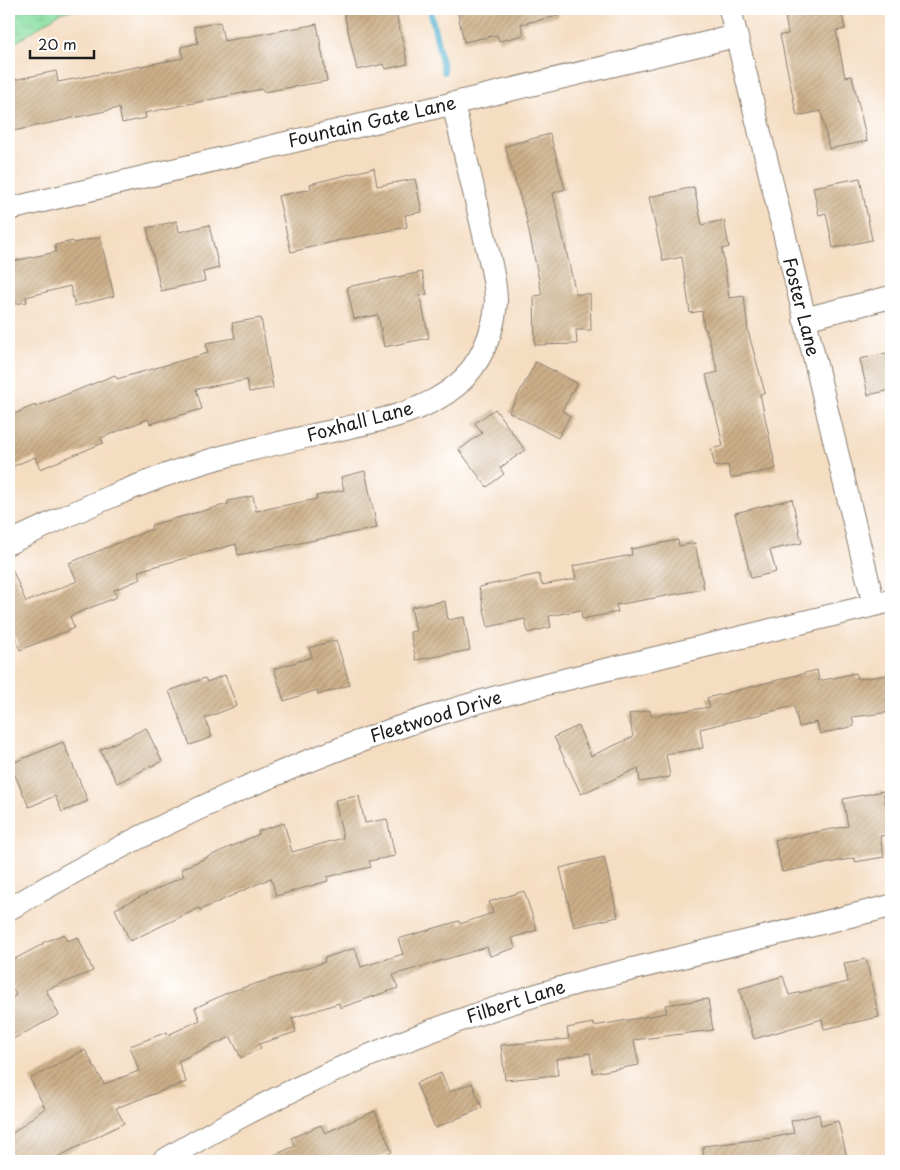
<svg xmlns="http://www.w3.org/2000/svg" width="900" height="1170" font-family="'Playpen Sans',sans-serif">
<defs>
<pattern id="wetland-marsh" width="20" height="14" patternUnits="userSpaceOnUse" patternTransform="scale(1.25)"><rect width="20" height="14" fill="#8be0a3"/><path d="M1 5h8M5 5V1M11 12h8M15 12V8" fill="none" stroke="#77c08c"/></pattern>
<pattern id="building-hatch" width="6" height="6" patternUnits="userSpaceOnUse" patternTransform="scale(1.25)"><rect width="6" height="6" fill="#ccaf88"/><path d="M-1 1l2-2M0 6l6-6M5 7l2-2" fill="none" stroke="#af9675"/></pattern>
</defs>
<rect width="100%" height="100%" fill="#fff"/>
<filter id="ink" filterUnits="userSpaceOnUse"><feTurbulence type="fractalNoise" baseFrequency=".02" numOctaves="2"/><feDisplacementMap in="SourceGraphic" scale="10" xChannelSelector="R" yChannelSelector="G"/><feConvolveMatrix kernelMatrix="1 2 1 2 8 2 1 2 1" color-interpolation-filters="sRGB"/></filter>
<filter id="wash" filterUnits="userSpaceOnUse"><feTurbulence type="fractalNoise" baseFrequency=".0096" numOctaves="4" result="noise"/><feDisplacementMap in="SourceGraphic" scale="20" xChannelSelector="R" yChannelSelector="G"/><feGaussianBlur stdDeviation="1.12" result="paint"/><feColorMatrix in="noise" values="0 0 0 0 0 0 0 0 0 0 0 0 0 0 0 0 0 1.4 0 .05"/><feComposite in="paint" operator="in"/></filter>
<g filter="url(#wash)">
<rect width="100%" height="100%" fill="#f5ddc2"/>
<path fill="url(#wetland-marsh)" stroke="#547e60" d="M9,9h69l-18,4 -51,34z"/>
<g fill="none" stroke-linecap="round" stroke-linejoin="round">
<path stroke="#4eafcd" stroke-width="6" d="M430,9l14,63
M889,944l2,9"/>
</g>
<g id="blocks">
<path fill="url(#building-hatch)" d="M343,9h52l13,55 -22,5 -2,-5 -27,6z
M457,9h100l1,7 -37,8 3,11 -25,6 -2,-6 -33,7z
M784,9h57l4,20 -9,2 9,46 7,-1 15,65 -38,8 -8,-38 -24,5 -17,-81 8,-1z
M220,22l4,19 93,-17 10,57 -64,11 -1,-3 -117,24 1,5 -24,5 -3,-15 -110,24v-51l47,-10 2,11 125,-24 -2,-11 17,-4 -4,-16z
M550,134l15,55 -12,4 23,101h14l1,36h-15l1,14 -42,1 -1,-49 8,-1 -16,-78 -21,-71z
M374,168l3,18 38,-7 7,33 -17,3 2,12 -66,13 -50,12 -13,-56 33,-7 -1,-5z
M860,178l12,62 -39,8 -7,-35 -7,2 -6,-28z
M694,187l8,38 22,-5 5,27 -7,2 7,49 15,-2 4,35 17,62 -5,1 16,75 -45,9 -3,-13 -13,2 -4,-18 12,-3 -4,-19 -13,-52 12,-3 -12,-43h-2l-2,-18 -12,2 -8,-56 -19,4 -14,-64z
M177,221l2,11 30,-7 10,43 -16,4 2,9 -44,10 -14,-63z
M100,237l14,59 -39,10 -5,-20 -44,11 1,5 -18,3v-43l47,-10 -1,-7 18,-4 1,2z
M422,272l5,23 -7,1 9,42 -45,9 -6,-32 -24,4 -7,-32z
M261,318l12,70 -24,4 -2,-12 -51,9 6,20 -52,15 -2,-5 -47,19 2,5 -63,26 -5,-12 -26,11v-52l26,-11v2l80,-32 2,4 91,-26 -2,-10 29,-5 -3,-15z
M891,352v38l-23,5 -8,-36z
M536,362l41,21 -15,28 8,5 -12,22 -49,-26z
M495,409l30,41 -25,18 4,6 -17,13 -28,-37 23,-17 -7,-10z
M365,471l12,57 -139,27 -2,-11 -98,27 3,8 -27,11 3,7 -47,19 4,12 -54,22 -11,-28v-60l17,40 51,-21 -8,-18 83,-34 -1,-4 77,-21v-3l25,-5 3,15 61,-12 -1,-3 28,-6 -3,-13z
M792,499l10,44 -32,7 6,22 -25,6 -16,-65z
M678,540l1,6 16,-3 9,46 -88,16 2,7 -36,7 -1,-9 -32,6 2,11 -23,6 -3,-14 -37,8 -9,-40 60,-13 3,11 34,-6 -3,-13 59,-11 -1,-6z
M445,601l3,19 16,-3 6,33 -54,10 -6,-28 6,-1 -5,-24z
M336,640l14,45 -32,10 -1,-5 -33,11 -10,-32 38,-12 -3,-9z
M817,670l2,11 37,-8 1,6 34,-4v37l-39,5 2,9 -34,8 -3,-12 -18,5 -5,-21 -94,23 3,19 -37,6 4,23 -30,5 -2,-14 -57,26 -27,-57 24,-11 13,30 42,-19 -4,-23 21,-4 1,6 59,-9 -3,-9z
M225,675l12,31 -32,12 7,19 -22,8 -21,-54 36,-13 2,4z
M146,728l16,33 -45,22 -17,-33z
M63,742l25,59 -26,11 -7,-16 -26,11 -19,-43z
M883,791l2,12 6,-1v32l-11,2 4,21 -29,5v-4l-73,14 -7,-32 73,-14 -5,-27z
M359,796l6,27 22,-4 8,37 -26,5 2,6 -44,10 1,4 -52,15 -5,-18 -71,32 -1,-2 -69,33 -15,-32 69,-33 -3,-7 78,-35 -1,-3 26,-8 8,29 51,-14 -8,-38z
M604,857l14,60 -44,10 -14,-59z
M524,891l13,39 -25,8 3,10 -25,8 -3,-9 -94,28 5,13 -58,20 -1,-5 -47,15 4,14 -37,12 2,4 -20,10 -10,-21 -53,24 8,21 -70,26 8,15 -74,38h-41v-25l36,-28 -15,-29 55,-29 19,34 35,-13 -9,-25 37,-14 1,3 32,-15 -5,-12 34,-16 96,-30 -1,-4 31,-10 6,19 42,-13 -5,-15 61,-18 1,3 33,-11 -4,-11z
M64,934l3,7 11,-4 15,34 -47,19 13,25 -50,26v-42l7,-4 -7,-13v-20l34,-18 -1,-1z
M866,959l13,58 -55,12 -2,-10 -68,20 -15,-50 44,-13 6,19 59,-13 -4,-19z
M708,999l5,31 -79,10 5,25 -46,8 -3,-20 -34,6 2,16 -53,5 -4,-35 68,-6 -2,-11 26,-5 1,3 73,-13 -2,-8z
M441,1073l8,19 23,-9 10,25 -47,20 -19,-45z
M375,1111l17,41 -22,9h-109l34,-15 -4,-8 30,-13 4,8z
M819,1114l2,12 17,-5 10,40h-25l-2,-6 -24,6h-93l-1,-15 68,-8 23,-5 -3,-12z"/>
</g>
</g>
<g filter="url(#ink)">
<use href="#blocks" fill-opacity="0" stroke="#887c6f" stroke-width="1"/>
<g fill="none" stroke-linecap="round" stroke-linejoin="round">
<g stroke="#887c6f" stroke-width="24">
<path id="street" d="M730,9l144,596
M9,209l727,-173
M804,319l87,-22
M9,543c65,-31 130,-61 199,-82 44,-13 89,-22 133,-32 40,-9 84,-17 116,-44 23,-20 38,-54 39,-84 0,-14 -3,-28 -6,-41l-37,-157
M9,909c139,-82 279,-147 433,-196 66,-21 134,-36 201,-52 83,-20 166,-40 248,-60
M163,1161c133,-81 276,-140 425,-181l303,-74"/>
</g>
<use href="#street" stroke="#fff" stroke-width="22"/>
</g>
</g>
<g text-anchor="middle" stroke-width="5" stroke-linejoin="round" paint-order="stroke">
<g font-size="18" fill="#1c1c1c" stroke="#fff">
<text transform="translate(372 122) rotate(-13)" y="6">Fountain Gate Lane</text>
<text transform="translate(801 307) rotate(76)" y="6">Foster Lane</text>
<text transform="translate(360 422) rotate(-15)" y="6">Foxhall Lane</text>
<text transform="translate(436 717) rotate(-17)" y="6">Fleetwood Drive</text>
<text transform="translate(516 1002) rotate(-18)" y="6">Filbert Lane</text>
</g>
</g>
<rect width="900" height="1170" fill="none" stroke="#fff" stroke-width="30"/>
<path d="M30 50v8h64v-8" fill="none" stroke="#1c1c1c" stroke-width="2.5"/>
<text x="38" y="50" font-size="15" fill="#1c1c1c" stroke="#ffffff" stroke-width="4" paint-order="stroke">20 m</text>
</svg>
